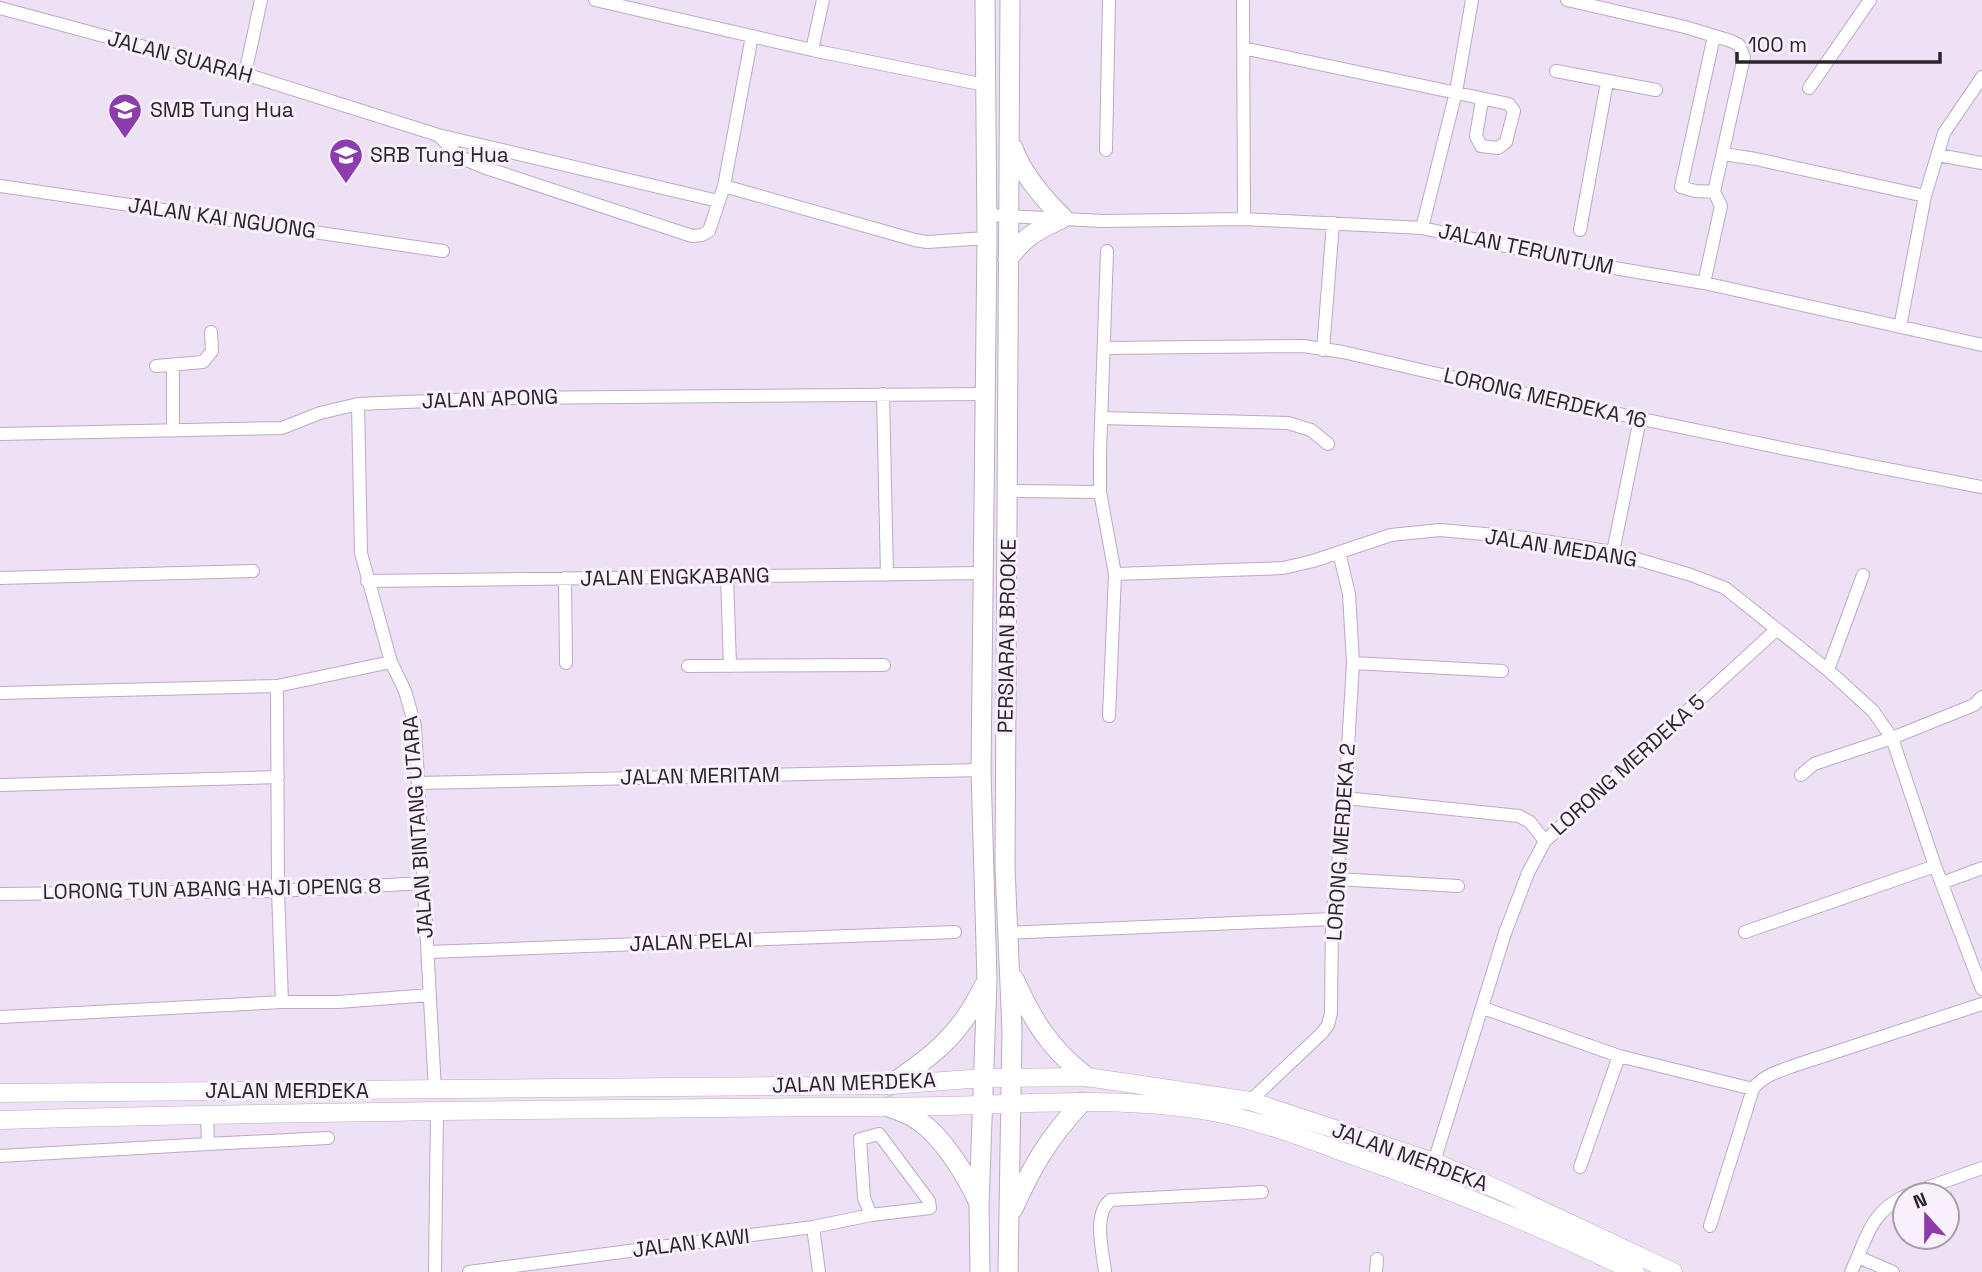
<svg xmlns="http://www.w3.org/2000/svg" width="1982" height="1272" font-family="'Space Grotesk',sans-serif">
<rect width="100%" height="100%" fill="#eee1f5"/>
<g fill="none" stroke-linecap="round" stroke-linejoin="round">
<g stroke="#b9acbf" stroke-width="14">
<path id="minor" d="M595,0l217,50 173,35
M1243,0l1,219
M1567,0l118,27 46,14 8,4 5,12 -30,135 7,14 -17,77
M0,8l245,66 193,61 280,66
M1243,48l266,56 5,7 -8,31 -8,6 -17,-2 -5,-10 6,-36
M812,50l11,-50
M1556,71l100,19
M245,74l16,-74
M1809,88l61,-88
M439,136l21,21 23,10 209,69 10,-1 7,-4 15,-45 28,-150
M1106,150l3,-150
M1723,154l33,5 169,37
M1938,155l44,8
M0,186l443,65
M724,186l191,54 12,2 60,-4
M1714,192l-19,-1 -14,-4 33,-151
M987,215l116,6 141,-2 178,9 162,35 120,20 278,62
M1422,228l34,-136 16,-92
M1580,230l27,-148
M1107,251l-7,201v40l15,82 -6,142
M1900,327l25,-131 19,-63 38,-56
M1105,348l198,-2 40,6c212,50 425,95 639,135
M1323,350l10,-127
M156,366l47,-4 9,-11 -1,-19
M173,366v65
M883,394l4,181
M358,404l3,149 30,109 14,29 10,35 20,364
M1102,418l186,5 23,7 17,14
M0,434l282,-6 38,-15 38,-9 142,-6 485,-4
M1009,491l91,1
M1613,552l27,-133
M1115,574l168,-6 30,-7 78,-26 49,-5 78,7 95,15 78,23 34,13 103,82 45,41 19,27 43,128 47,123
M727,576l3,90
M0,578l253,-7
M565,578l1,85
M367,581l617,-8
M1353,663l149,8
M688,666l196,-1
M1828,670l35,-95
M277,686l1,205 4,111
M0,693l277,-7 114,-24
M1801,775l13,-11 78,-26 82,-33 8,-8
M419,783l562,-13
M0,785l278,-8
M1345,798l174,18 11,6 15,19
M1336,879l122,7
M1942,883l40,-15
M0,894l278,-3 146,-8
M1745,932l190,-66
M1007,933l325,-14
M428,952l527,-20
M1483,1008l136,48 134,33
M1,1017l281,-15h56l92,-7
M1250,1101l72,-68 6,-8 3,-12 1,-94 13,-121 8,-135 -4,-69 -10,-42
M207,1114l1,30 120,-6
M0,1156l208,-12
M1434,1162l71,-229 23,-60 17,-32 231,-211
M1580,1167l39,-111
M1907,1195l75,-27
M1710,1226l43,-137c10,-14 27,-18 43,-24l186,-61
M813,1227l6,45
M1858,1257l35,15
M435,1272l2,-162
M469,1272l344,-45 58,-12 59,-7 -1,-7 -50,-67 -19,5 4,59 7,17
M1105,1272c-2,-20 -13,-59 6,-72l151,-8
M1376,1272l1,-13
M1851,1272c16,-33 18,-59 54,-76"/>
</g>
<g stroke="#b9acbf" stroke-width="19">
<path id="secondary" d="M0,1093l890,-8 94,-7 103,-1 163,24 184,61 50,21 189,89
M0,1120c271,-8 541,-10 812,-13 56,0 111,0 167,-2 77,-3 158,-7 234,7 49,9 97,28 144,45 95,33 187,71 278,115"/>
</g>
<g stroke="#b9acbf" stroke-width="21">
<path id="primary" d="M1008,259c18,-24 28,-28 55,-41 -20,-20 -41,-44 -50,-70
M1014,979c19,42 36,70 73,98
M890,1085c44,-30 70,-50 94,-99
M889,1107c10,4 22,7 30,14 24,16 47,54 59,80
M1013,1209c20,-45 36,-71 69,-107
M980,1272l-1,-67 8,-225 -6,-210 6,-532 -2,-238
M1008,1272l4,-241 -7,-163 5,-868"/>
</g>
<use href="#minor" stroke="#fff" stroke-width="12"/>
<use href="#secondary" stroke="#fff" stroke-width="18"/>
<use href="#primary" stroke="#fff" stroke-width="19"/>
</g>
<defs>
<g id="school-pin" transform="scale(1.75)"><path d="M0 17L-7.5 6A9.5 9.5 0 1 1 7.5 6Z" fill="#8c3cac" stroke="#f8f0fc"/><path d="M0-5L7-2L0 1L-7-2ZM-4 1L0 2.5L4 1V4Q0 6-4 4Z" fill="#fff"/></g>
</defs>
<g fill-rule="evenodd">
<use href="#school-pin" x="125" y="110"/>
<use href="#school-pin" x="346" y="155"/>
</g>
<g text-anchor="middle" stroke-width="6" stroke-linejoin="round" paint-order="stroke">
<g font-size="21" fill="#2a252c" stroke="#f8f0fc">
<text transform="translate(180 57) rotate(15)" y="7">JALAN SUARAH</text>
<text transform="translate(222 218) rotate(8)" y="7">JALAN KAI NGUONG</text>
<text transform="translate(1526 249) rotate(12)" y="7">JALAN TERUNTUM</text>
<text transform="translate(1545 398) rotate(13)" y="7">LORONG MERDEKA 16</text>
<text transform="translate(490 399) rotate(-2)" y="7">JALAN APONG</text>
<text transform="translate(1561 548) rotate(9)" y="7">JALAN MEDANG</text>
<text transform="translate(675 577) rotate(-1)" y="7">JALAN ENGKABANG</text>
<text transform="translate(1007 636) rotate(-89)" y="7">PERSIARAN BROOKE</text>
<text transform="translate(1628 765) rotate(-42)" y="7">LORONG MERDEKA 5</text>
<text transform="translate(700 776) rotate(-1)" y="7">JALAN MERITAM</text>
<text transform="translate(418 827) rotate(-94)" y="7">JALAN BINTANG UTARA</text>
<text transform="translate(1341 842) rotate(-86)" y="7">LORONG MERDEKA 2</text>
<text transform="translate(212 889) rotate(-1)" y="7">LORONG TUN ABANG HAJI OPENG 8</text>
<text transform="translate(691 942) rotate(-2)" y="7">JALAN PELAI</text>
<text transform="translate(854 1083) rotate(-2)" y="7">JALAN MERDEKA</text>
<text x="287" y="1098">JALAN MERDEKA</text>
<text transform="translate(1410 1157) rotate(20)" y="7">JALAN MERDEKA</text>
<text transform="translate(691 1243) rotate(-7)" y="7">JALAN KAWI</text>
</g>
<g font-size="21" fill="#2a252c" stroke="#f8f0fc" text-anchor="start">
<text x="150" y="117">SMB Tung Hua</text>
<text x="370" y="162">SRB Tung Hua</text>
</g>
</g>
<g transform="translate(1926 1216) rotate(339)"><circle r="33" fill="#f8f0fc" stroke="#a69fa9" stroke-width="2"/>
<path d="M0-5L12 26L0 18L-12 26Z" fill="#8c3cac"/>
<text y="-10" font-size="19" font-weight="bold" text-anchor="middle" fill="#2a252c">N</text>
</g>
<path d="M1737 52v10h203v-10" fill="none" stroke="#2a252c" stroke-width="3.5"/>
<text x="1748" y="52" font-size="21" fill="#2a252c" stroke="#f8f0fc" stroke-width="5" paint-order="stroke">100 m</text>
</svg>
